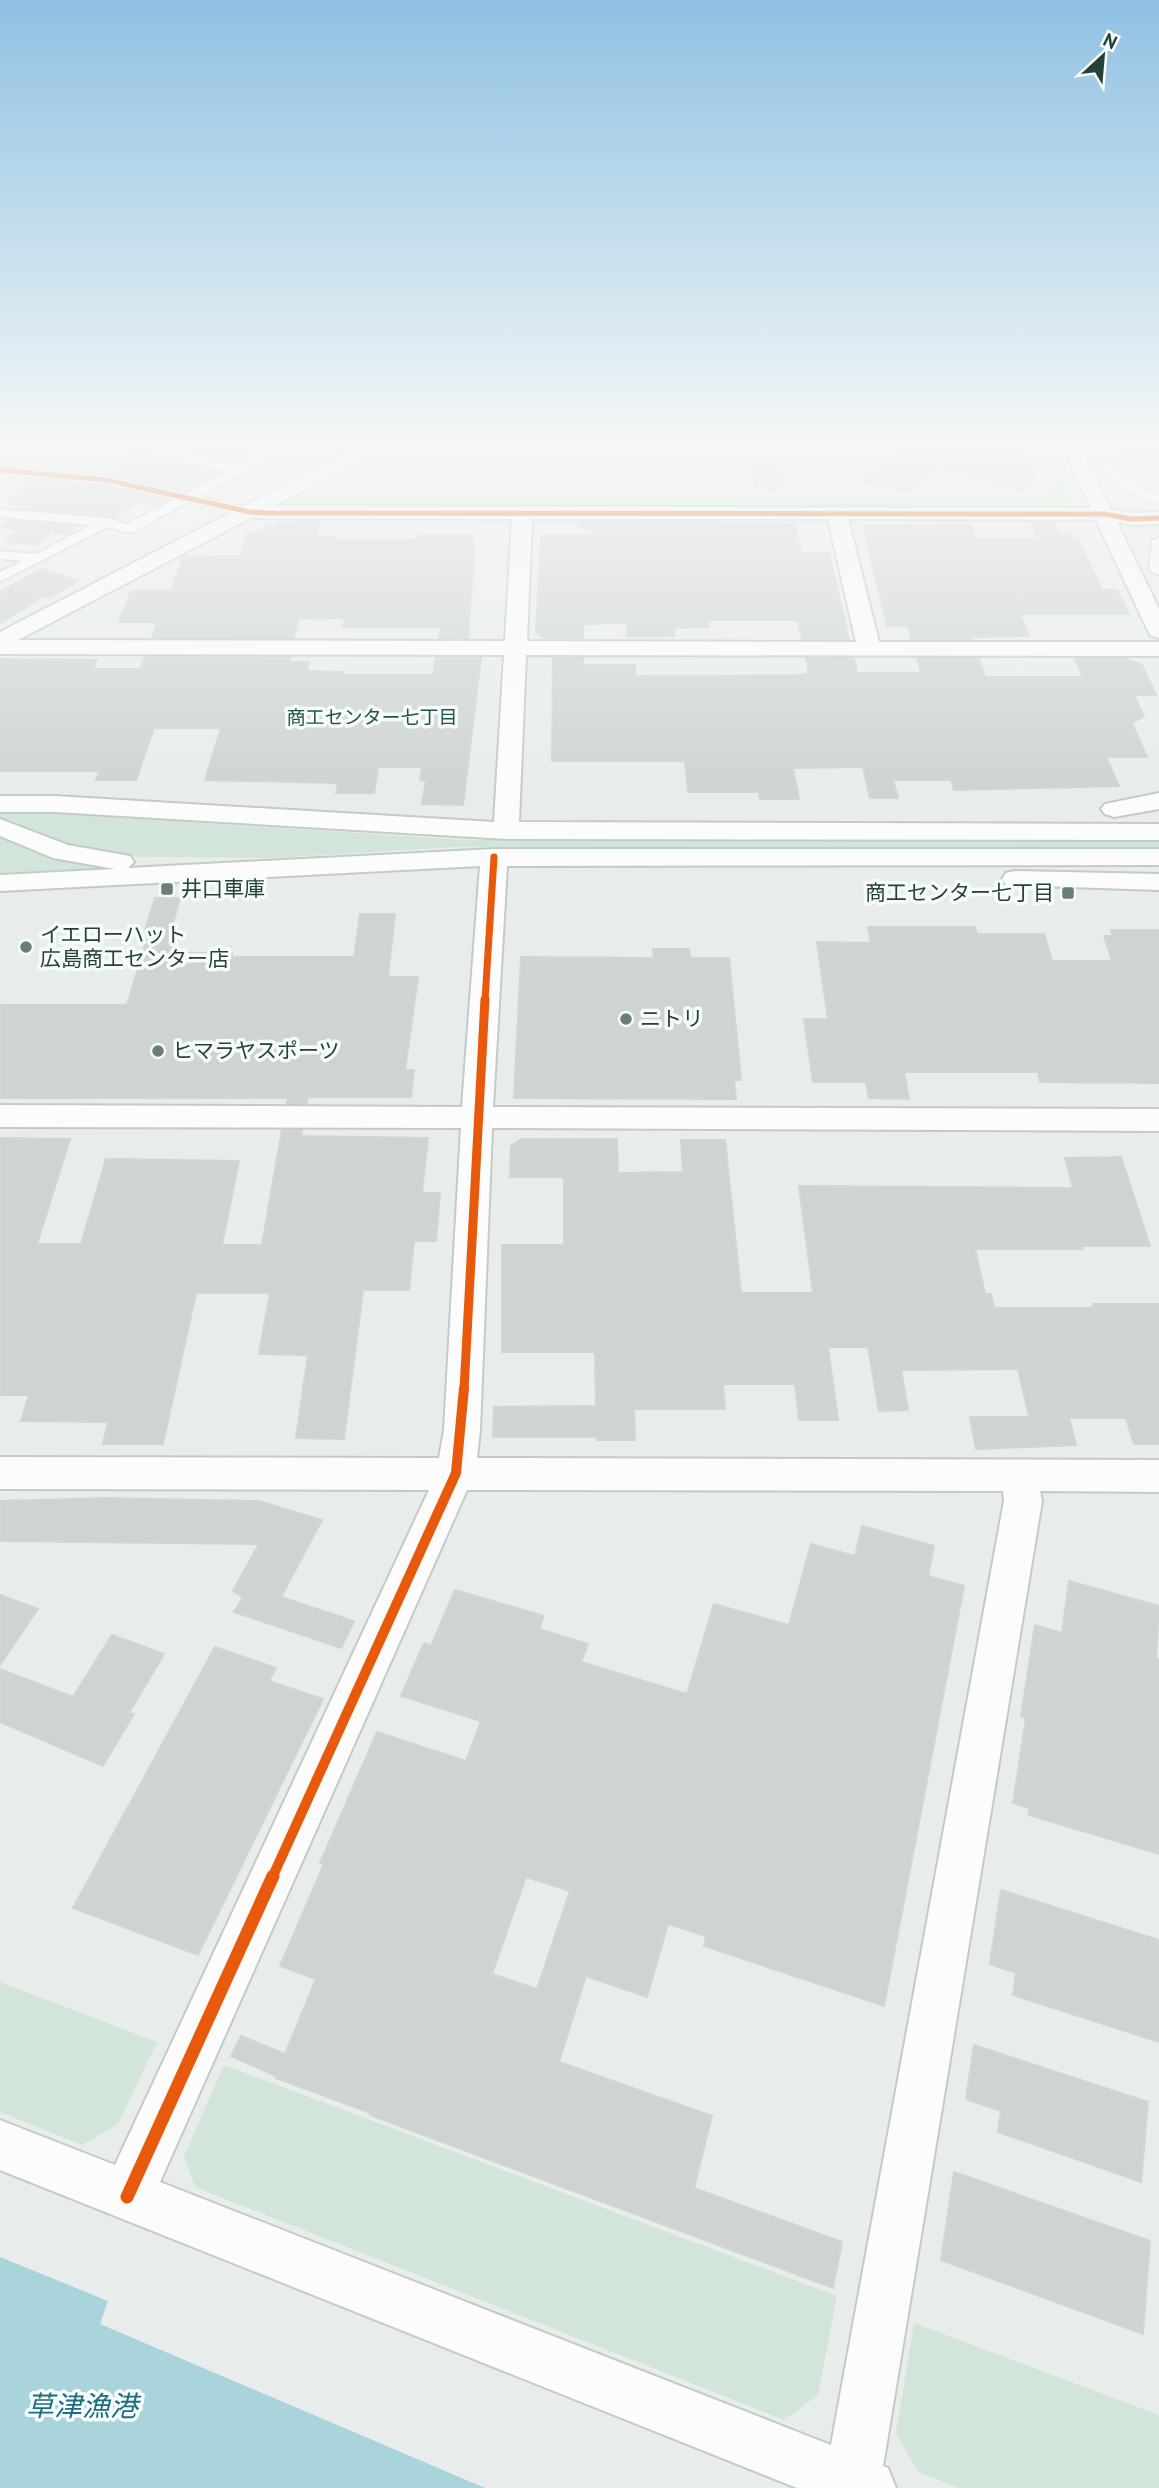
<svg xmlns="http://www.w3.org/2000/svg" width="1159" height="2488" font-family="'PT Sans','Noto Sans JP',sans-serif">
<rect width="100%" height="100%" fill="#e8edeb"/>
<path fill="#d6dedb" d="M1112,440h47v34h-29z"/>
<path fill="#d1e6d8" d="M1034,440h18l18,37 -3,18 4,10 -788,3 -5,-5 23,-12 7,5 730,2 15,-15z
M0,813h49l416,27 694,-1v12l-702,-4 -184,11 -132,-1 -56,-6 -85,-30z
M0,834l61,24 40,10 -101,5z
M0,1982l157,60 -39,82 -36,21 -82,-33z
M224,2065l613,231 -19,99 -34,25 -589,-233 -11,-31z
M914,2323l245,92v73h-200l-41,-16 -22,-39z"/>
<path fill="#a9d4db" d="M0,2257l108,44 -8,23 385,164h-485z"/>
<path fill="#cfd4d2" stroke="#d1d6d4" stroke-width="2" fill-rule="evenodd" d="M152,440h46l52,16 -13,7z
M912,440h64l50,13 10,27 -13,11 -88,-22 -29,24 -46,-12z
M135,450l85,23 -30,15 -5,-1 -5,3 -75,-17 27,-15 -8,-2z
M751,458h30l3,25 -8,8 -22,-4z
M29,481l77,6 61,13 -11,6 -17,-4 -24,16 -96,-10 2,-3 -14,-1z
M7,520l70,6 -8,8 -19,-2 -12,13 -32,-3 13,-13 -19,-1z
M278,522h42l-3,15h18l-1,3 84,-1v-4h54l2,19 -6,84h-29l2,-11h-98l2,-9 -47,1 -4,19h-142l5,-16h-38l12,-31h40l12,-34 57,-1 7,-23 14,-2 8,-6h8z
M1031,522h22l5,12h12l3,5h5l24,51h15l12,24h-109l9,22 -58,1 1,2h-61l-3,-13h-21l-24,-101h108l5,14h62z
M579,523l216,1 6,29h28l20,86h-47l-4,-19h-90l1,7 -35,1v8h-47v-13l-44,1v15l-38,-1 -9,-5 5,-98h63l-26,-9z
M41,569l37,12 -29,17 -4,-2 -45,27v-31z
M145,657h145l-1,5h20l-2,9 36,1v3h90l3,-18 45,1 -18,147 -41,-1 4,-23 -6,-1 2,-13h-44l-4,26h-38l2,-10 -133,-3 16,-52h-67l-18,52h-40l4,-9h-100v-112l97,1 -4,9h47z
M553,658h30v7h52v11l163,-1 11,-2 -3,-15h48l3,15h64l-4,-15h62l6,19h98l-8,-18h52l15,6 14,30h-22l10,21 -12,7 15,34h-41l13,29 -165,4 -3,-10h-58l5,18h-28l-7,-31 -70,1 6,31h-39l-1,-7h-71l-3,-31h-133z
M155,898h25l-11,39h6l-4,16h61v4h122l6,-43h35l-7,63h30l-13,93h9l-3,27h-103l-1,7h-20l1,-6h-288v-93h127l22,-74h-4z
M868,927h107l2,7h67l8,27h60l-8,-25h9l-2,-6h48v153l-119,-1 -2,-10h-134l5,27 -40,-1 -3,-16h-53l-9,-63h24l-11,-77 54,1z
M653,949h36l1,9h39l12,122h-7l2,19 -222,-1 7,-141 133,1z
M282,1130h20l-1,6 127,2 -6,55h18l-4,48h-22l-5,49h-46l-19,149 -48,-1 12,-83 -49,-1 11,-61h-74l-33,151h-60l5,-22 -87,-1 8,-26h-29v-257l70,1 -33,105h44l25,-85 133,2 -17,84h40z
M521,1139h96l1,34 65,-1 -2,-32h44l16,153h72l-14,-107 274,2 -8,-30 56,-1 29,89h-69l1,3h-107l10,45h6l3,14h100l-1,-4h66v140h-25l-8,-26h-57l7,27 -100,4 -6,-32h59l-11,-48 -117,1 7,40 -29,1 -11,-64h-40l10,73h-39l-4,-36h-72l2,25h-91l1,31h-38v-3h-104l1,-30 102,-1 -1,-54h-93v-107h62v-68h-54l1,-31z
M105,1498l154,3 63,19 -41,77 73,24 -13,27 -107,-36 9,-15 -10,-6 26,-47 -259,-3v-40z
M862,1526l72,20 -6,30 36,10 -80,420 -180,-60 2,-10 -38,-12 -21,73 -61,-21 -27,86 153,54 -18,72 148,54 -9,46 -463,-173 1,-2 -95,-35v-2l-45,-20 10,-20 44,18 31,-75 -36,-13 44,-102 -4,-1 57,-131 89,29 15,-40 -80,-25 23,-53 7,3 24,-56 89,26 -5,13 49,15 -7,18 106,32 27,-90 75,21 22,-81 44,12zM526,1877l44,14 -33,98 -45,-15z
M1069,1581l90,25 -3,53 3,1v194l-130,-39v-7l-16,-5 13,-85 -5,-1 14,-92 27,8z
M0,1595l38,14 -38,56z
M112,1635l52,19 -35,59 5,1 -31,52 -103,-44v-53l73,28z
M215,1647l61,21 -7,13 54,18 -125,256 -125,-47z
M1001,1890l158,50v102l-146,-47 3,-22 -26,-9z
M974,2045l174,57 -7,80 -143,-50 3,-21 -35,-12z
M954,2172l196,69 -7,93 -202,-74z"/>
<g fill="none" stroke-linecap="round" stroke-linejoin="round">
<g stroke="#c5cac8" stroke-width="3">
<path id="street" d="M110,440h31l96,26 50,-26h16l-104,57 56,12v6l-66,-13 -56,30 -5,1 -20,-6 -108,55v-10l22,-11 -22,-2v-8l36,3 55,-29 -91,-8v-8l107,9 20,6 48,-25 -69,-15 -106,-10v-8l106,10 79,18 42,-22z
M377,440l466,2 27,-2 -26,10 -451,-1 -15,-4z
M876,440h18l2,3 -6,4z
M1103,461l38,27 18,7v9l-28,-10 -33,-26v-6z
M1159,537v37h-3l-7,-4 3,-29z"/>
</g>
<g stroke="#c3cbc8" stroke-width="4">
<path id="secondary" d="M371,440h24l-121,66 817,2 -32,-68h18l34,69 20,4 28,-1v12l-28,1 -14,-3 42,87v29l-8,-2 -3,-5 -52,-111 -248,-1 31,123h280v14l-633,-1 -7,167 640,2v16l-653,-1 -451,-27h-55v-16h55l439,26 10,-167 -504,-1v-22zM251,518l261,1 -7,122 -487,-1zM532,519h296l28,123 -329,-1z
M1159,793v16l-45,8 -9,-3 -4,-5 4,-5z
M0,819l68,26 62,11 4,6 -6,6 366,-19h665v16l-652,1 -14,241 666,2v22l-667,-3 -12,302 -3,28 682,2v32l-119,-1 2,10 -159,965 5,2 8,20h-99l-797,-318v-50l115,45 314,-675 -429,-1v-32l439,1 5,-28 17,-302 -461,-1v-22l462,2 18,-241 -480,25v-16l115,-6 -62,-11 -53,-22zM467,1490l536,1 1,10 -173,944 -671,-263z
M1015,871l144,3v16l-153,-5 -4,-6 4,-6z"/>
</g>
<use href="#street" fill="#fcfcfc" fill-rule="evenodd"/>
<use href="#secondary" fill="#fcfcfc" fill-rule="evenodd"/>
<g stroke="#f7fbf9" stroke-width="8">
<path id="cycleway-far4" d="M0,470l106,10 144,32 17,1 838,1 26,5 28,-1"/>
</g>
<g stroke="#f7fbf9" stroke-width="10">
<path id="cycleway-far3" d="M485,1000l9,-143"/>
</g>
<g stroke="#f7fbf9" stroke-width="13">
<path id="cycleway-far2" d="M464,1390l21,-391"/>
</g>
<g stroke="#f7fbf9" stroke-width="15">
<path id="cycleway-far1" d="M272,1878l184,-405 8,-85"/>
</g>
<g stroke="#f7fbf9" stroke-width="18">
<path id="cycleway" d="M127,2197l146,-321"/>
</g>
<use href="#cycleway-far4" stroke="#e8590c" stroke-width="5"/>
<use href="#cycleway-far3" stroke="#e8590c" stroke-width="7"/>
<use href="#cycleway-far2" stroke="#e8590c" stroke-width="9"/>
<use href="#cycleway-far1" stroke="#e8590c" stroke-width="10"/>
<use href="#cycleway" stroke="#e8590c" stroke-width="13"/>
</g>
<linearGradient id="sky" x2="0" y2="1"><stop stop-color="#8fc1e3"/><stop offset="0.56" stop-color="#f5f7f6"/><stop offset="1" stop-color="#f5f7f6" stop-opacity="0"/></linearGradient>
<rect width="1159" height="789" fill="url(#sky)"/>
<g fill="#697e78" stroke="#f7fbf9" stroke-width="2.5">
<rect x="160" y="882" width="14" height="14" rx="3.5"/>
<rect x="1061" y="886" width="14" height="14" rx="3.5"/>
<circle cx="26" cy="947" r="7"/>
<circle cx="626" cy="1019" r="7"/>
<circle cx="158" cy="1051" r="7"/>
</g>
<g text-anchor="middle" stroke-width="7" stroke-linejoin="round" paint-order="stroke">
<g font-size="19" fill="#1f5548" stroke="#f7fbf9">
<text x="372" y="724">商工センター七丁目</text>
</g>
<g font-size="21" fill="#24423a" stroke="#f7fbf9" text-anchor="start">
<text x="181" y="896">井口車庫</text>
<text x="1054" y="900" text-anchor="end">商工センター七丁目</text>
<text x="40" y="942">イエローハット<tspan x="40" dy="24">広島商工センター店</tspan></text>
<text x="640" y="1026">ニトリ</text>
<text x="172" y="1058">ヒマラヤスポーツ</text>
</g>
<g font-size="28" font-style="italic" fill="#1c6f80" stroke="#f7fbf9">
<text x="82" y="2416">草津漁港</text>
</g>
</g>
<g transform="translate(1103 56) rotate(26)" stroke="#f7fbf9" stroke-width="5" paint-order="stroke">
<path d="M0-5L12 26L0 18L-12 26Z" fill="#24423a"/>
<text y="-10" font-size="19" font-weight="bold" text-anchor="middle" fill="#24423a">N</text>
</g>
</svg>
